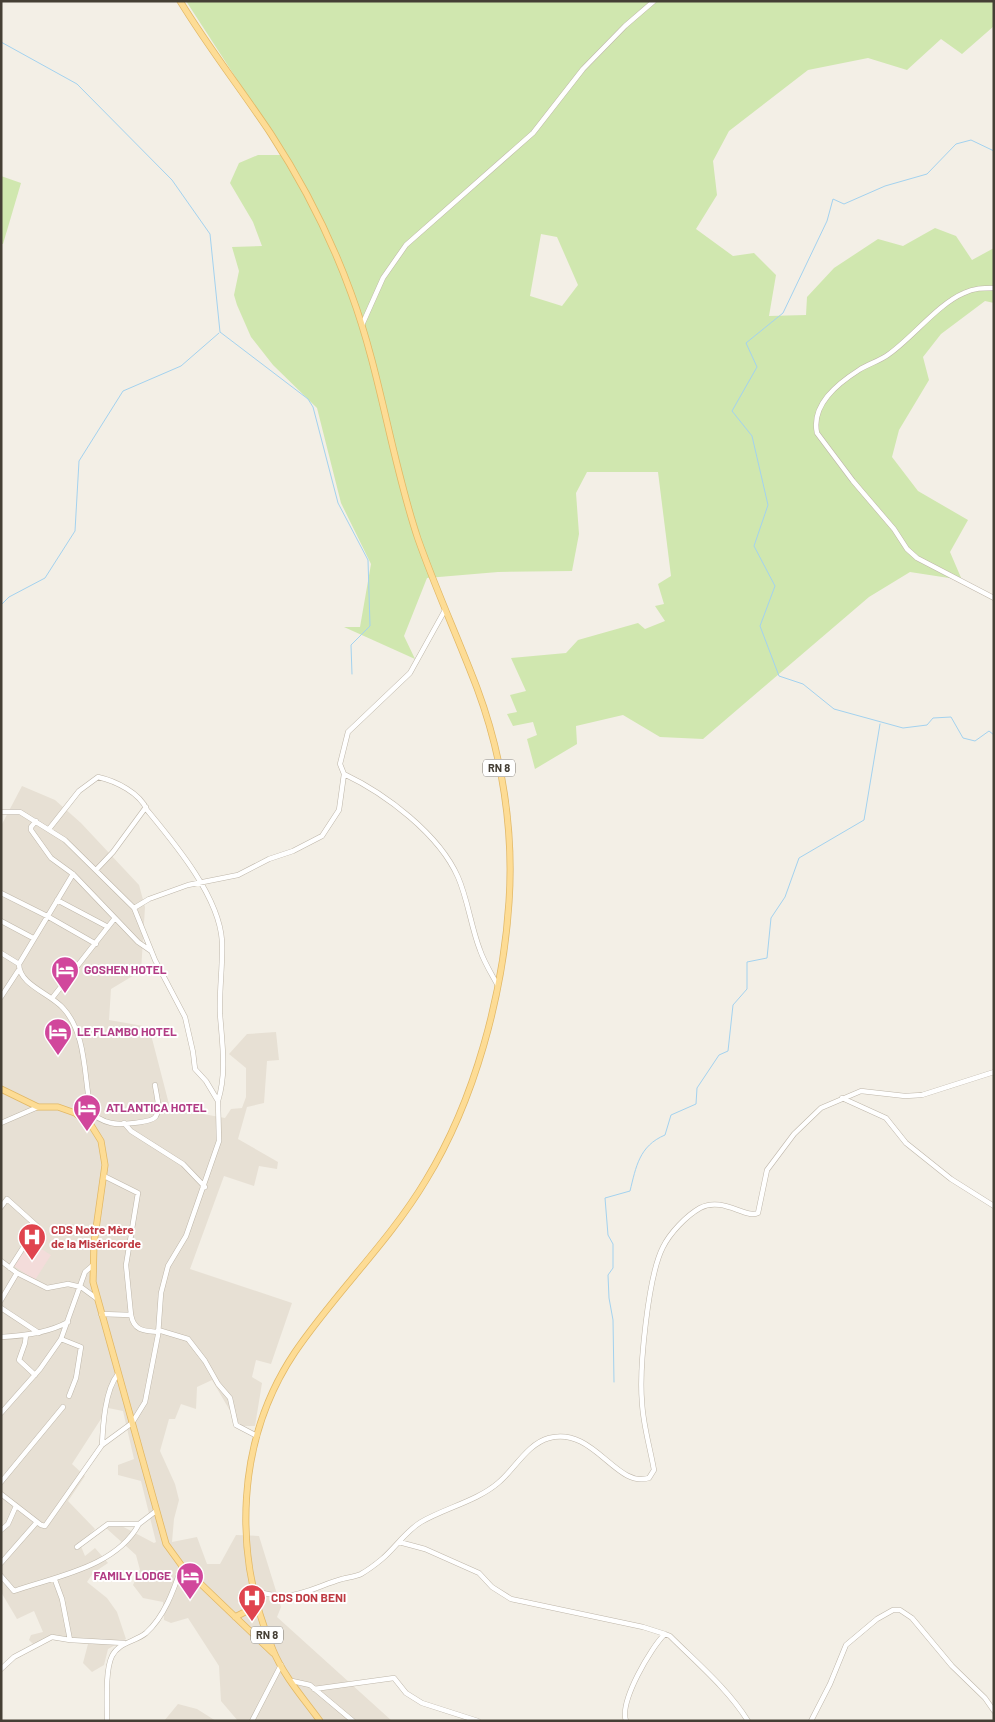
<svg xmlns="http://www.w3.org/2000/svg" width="995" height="1722" font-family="Barlow,sans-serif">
<rect width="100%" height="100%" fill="#f3efe6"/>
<path fill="#e7e0d4" d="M22,786l33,14 26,23 58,62 6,22 -4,64 -30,18 -2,31 40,7 21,81 55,10 6,-9 11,-1 4,-11v-29l-17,-14 18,-20 29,-2 3,28 -12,1 -3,42 -17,4 -9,32 40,23 -1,7 -18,-3 -5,20 -30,-10 -34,93 102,34 -21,61 -15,-4 -4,17 10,6 -7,43h-16l-27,-46 -15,7 -1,22 -15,-5 -6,15h-6l-9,32 15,33 4,16 -5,19 -2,23 25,-5 10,27h13l16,-29 23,1 22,71 -4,10 115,104h-154l-17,-20 -2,-35 -31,-48 -17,5 -7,-3 -1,-18 -20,-4 -10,-13 7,-15 -4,-15 -30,-27 10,-5 38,20 2,-1 -15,-61 -23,-6v-10l16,-6 -11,-48 -15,-3 -36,56 13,12 -17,25 27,28 -15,15 5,12 10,-8 13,15 -15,10 -6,9 20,16 10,14 9,27 -18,10 -4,16 -12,7 -9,-9 5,-19 -35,-4 -20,4 -4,-4 2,-5 12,-3 -9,-21 -17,8 -16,-27v-766z
M178,1704l19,5 19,12h-52z"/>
<path fill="#f3dcda" d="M30,1242l21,13 -16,25 -21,-14z"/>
<path fill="#d0e7af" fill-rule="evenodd" d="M186,1h808v25l-32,28 -21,-15 -34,31 -39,-12 -60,12 -79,61 -16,30 4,34 -21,34 37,27 21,-3 22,22 -7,41 37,-1 1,-18 27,-29 44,-29 25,7 32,-18 21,8 16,24 22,-12v55l-9,-2 -44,33 -18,23 6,23 -30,50 -7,27 26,34 50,29 -18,32 12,28 -52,-8 -41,25 -166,142 -43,-2 -37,-22 -47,11 1,18 -42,25 -8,-30 10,-4 -4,-13 -20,4 -6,-12 10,-2 -7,-17 16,-4 -15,-33 55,-5 12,-13 60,-17 7,6 20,-8 -10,-15 9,-2 -6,-20 13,-8 -13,-104h-71l-11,21 3,41 -7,37 -74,1 -71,6 -23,58 11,23 -71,-32h16l11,-63 -30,-61 -24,-95 -44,-43 -22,-28 -14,-32 -3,-10 5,-24 -7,-24 30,-1 -9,-24 -23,-39 9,-20 19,-8h28zM541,234l16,3 21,48 -16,21 -32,-10z
M1,176l20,7 -18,61h-2z"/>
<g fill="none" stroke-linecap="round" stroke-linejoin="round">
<path stroke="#a3d2ef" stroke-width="1" d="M1,42l76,42 95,96 38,54 10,98 88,67 5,8 25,96 30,57 2,66 -19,19 1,29
M994,151l-23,-11 -15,4 -29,30 -42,12 -41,18 -11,-5 -6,22 -44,92 -37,30 11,24 -25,44 20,25 16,69 -14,41 21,40 -15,40 19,50 24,8 31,25 69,19 24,-3 6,-7 18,-1 12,21 12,3 14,-10 5,4
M1,605l8,-8 36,-19 30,-47 4,-70 44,-70 58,-25 38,-33
M614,1382l-1,-62 -4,-22 -1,-23 5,-7v-24l-5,-9 -3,-37 25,-7c6,-24 9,-45 35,-56l6,-20 25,-11 1,-16 22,-33 9,-4 5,-46 14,-16v-27l20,-4 4,-40 14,-21 14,-39 65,-38 16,-96"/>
<g stroke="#beb6a9" stroke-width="5.5">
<path id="minor" d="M994,288c-11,0 -20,0 -30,5 -26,11 -51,44 -75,61 -9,7 -21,10 -30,16 -22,14 -48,35 -42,63l36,48 41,48 13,20 10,9 77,40
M362,325l21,-47 23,-33 127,-112 50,-64 42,-43 29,-25
M344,774c42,20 95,60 114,103 10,23 13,50 22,73 4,12 11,23 17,34
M1,812h19l45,28 69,68 21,52 30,57 8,35 2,17 11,12 12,20 1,40 -33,95 -18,30 -7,27 -3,42 -13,67 -13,21 -30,22 -57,81 -4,-1 -40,-31
M36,821l-5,6v3l20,28 22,16 65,68 13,9
M49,829l30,-38 19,-14c18,4 42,16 49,33 28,34 72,86 75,131 1,24 -3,49 -2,73 2,28 7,59 -2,87
M96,870l17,-18 33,-45
M1,893l46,23 49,28
M57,900l51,27
M134,908l15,-9 39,-14 50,-10 31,-16 24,-8 29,-15 17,-26 5,-36 -4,-10 8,-32 62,-59 35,-63
M1,921l32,17
M1,953l18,11c0,21 31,29 44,44 22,24 21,62 26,92l-2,9 -5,8
M19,964l54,-90
M1,997l17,-26
M53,997l62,-79
M842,1098l44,20 20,25 45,36 43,27
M87,1109c7,7 14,12 24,14 7,2 42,0 45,-7 5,-8 0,-22 -1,-31
M1,1123l37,-16
M124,1123l7,8 52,33 22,23
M104,1176l34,17 -12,72 5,50
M1,1207l6,-8 30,27 -27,42
M1,1261l16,12
M1,1300l16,-27 30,15 21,-4 13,3 15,11
M1,1308l38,25
M101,1314l30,1c3,16 13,16 27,17
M158,1330l30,9 17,22 13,23 12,14 6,27 21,11
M26,1335l-1,8 -6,17 16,15
M1,1337c23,-1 47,-4 67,-15
M61,1339l20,8 -5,31 -7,18
M1,1413l39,-44 21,-30 24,-67 7,-6
M102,1445c1,-21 3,-55 16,-71
M1,1482l62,-75
M1,1530l7,-6 8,-18
M399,1542l26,7 54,24 13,14 19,12 132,28 22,7
M77,1547l31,-23h31l17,-13
M1,1563l36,-41
M1,1576l13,15c43,-15 102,-24 125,-67
M55,1580l7,19 8,41
M254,1591c10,2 20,5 30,5 21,-1 39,-12 58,-17 6,-2 13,-2 19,-5 7,-4 15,-10 21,-15 13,-11 24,-28 39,-37 24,-14 56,-21 77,-39 17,-14 29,-39 51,-45 45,-12 67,51 100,40l5,-8c-4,-23 -11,-45 -12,-68 -3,-33 6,-126 21,-155 7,-14 23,-31 37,-39 23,-12 45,11 58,5l9,-43 27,-36 27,-26 40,-17 44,5 17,-1 72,-23
M1,1669l13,-12 38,-20 18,3 54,3
M292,1681l18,4 43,36
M314,1689l80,-11 12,15 16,10 56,18
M107,1721c0,-17 -2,-51 5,-65 7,-14 23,-14 34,-23 19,-17 28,-44 36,-67
M252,1721l29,-56
M626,1721c-7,-19 25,-74 39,-87l5,2c27,27 58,53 78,85
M811,1721l19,-37 16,-39 31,-26 16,-9h7l12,8 40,48 33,32 9,13"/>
</g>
<g stroke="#e2b865" stroke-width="7">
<path id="major" d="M180,1c28,46 61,88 91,133 32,49 60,104 80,159 30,81 40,166 67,246 18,51 40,99 59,149 25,67 37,142 32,214 -6,92 -34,198 -83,278 -37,62 -91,113 -131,172 -59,88 -63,202 -22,298 10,25 31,49 47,71
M1,1089l37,18h20l17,6 16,12 10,16 4,24 -11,78 -1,39 73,262 16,22 91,87
M235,1617l22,-11"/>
</g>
<use href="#minor" stroke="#fff" stroke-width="4.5"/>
<use href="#major" stroke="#fddc95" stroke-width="5.5"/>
</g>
<defs>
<g id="hotel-pin" transform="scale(1.4375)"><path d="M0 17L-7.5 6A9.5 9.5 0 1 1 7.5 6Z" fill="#d1479c" stroke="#fff"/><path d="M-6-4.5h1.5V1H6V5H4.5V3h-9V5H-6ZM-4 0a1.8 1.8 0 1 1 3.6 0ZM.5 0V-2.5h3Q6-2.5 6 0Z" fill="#fff"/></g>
<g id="hospital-pin" transform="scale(1.4375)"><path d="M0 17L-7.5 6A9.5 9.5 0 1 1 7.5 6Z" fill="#e0444e" stroke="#fff"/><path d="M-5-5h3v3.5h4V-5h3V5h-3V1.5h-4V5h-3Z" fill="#fff"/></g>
</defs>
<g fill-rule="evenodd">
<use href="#hotel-pin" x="65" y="970"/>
<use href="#hotel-pin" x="58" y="1032"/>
<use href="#hotel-pin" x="87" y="1108"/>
<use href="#hospital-pin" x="32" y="1237"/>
<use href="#hotel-pin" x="190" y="1576"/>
<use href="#hospital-pin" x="252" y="1598"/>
</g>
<g text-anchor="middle" stroke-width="4" stroke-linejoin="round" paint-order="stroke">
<g fill="#fff" stroke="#7d7972" stroke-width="1">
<rect x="483" y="759.5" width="32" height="17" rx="4"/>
<rect x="251" y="1626.5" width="32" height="17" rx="4"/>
</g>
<g font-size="11" font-weight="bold" fill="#453f35">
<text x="499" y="772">RN 8</text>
<text x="267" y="1639">RN 8</text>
</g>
<g font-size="12" font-weight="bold" fill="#b23c85" stroke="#fff" text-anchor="start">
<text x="84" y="974">GOSHEN HOTEL</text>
<text x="77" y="1036">LE FLAMBO HOTEL</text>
<text x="106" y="1112">ATLANTICA HOTEL</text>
<text x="171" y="1580" text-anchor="end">FAMILY LODGE</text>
</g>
<g font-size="12" font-weight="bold" fill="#be3a42" stroke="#fff" text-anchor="start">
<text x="51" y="1234">CDS Notre Mère<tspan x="51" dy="14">de la Miséricorde</tspan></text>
<text x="271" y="1602">CDS DON BENI</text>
</g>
</g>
<rect width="995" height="1722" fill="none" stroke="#453f35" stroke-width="5"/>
</svg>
